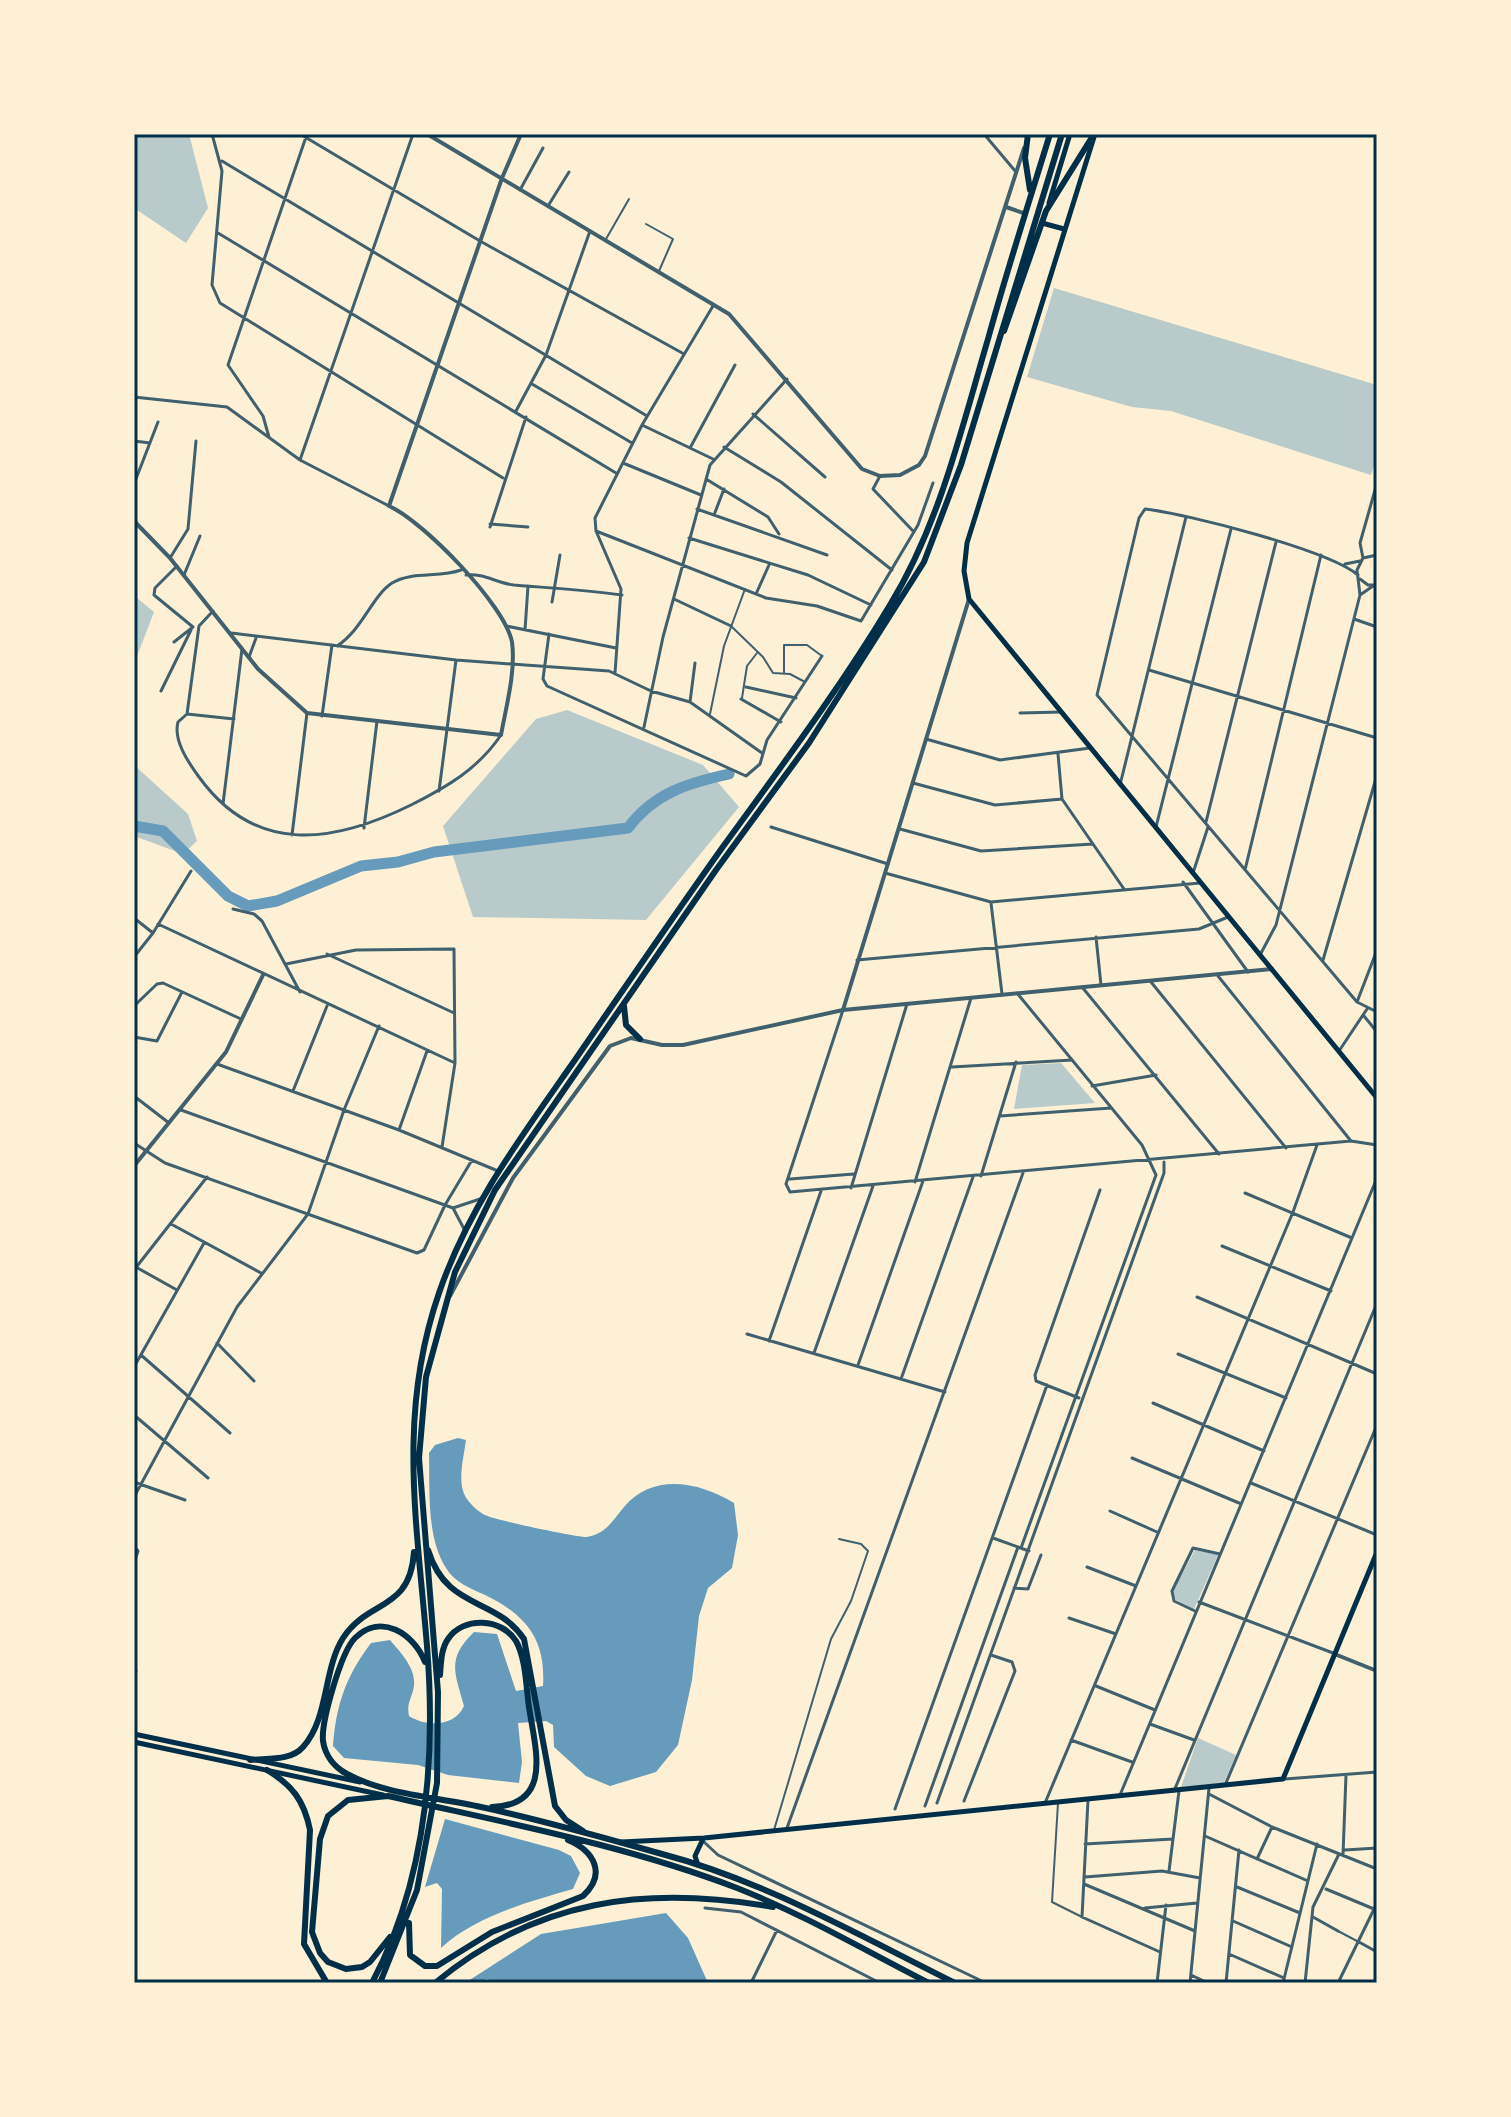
<svg xmlns="http://www.w3.org/2000/svg" width="1511" height="2117" font-family="'PT Sans Narrow',sans-serif">
<rect width="100%" height="100%" fill="#fdf0d5"/>
<path fill="#b9caca" d="M134,134h55l19,74 -22,35 -49,-33 -3,4z
M1054,288l323,97v71l-6,19 -200,-64 -39,-4 -105,-30z
M134,586l3,12 17,14 -20,52z
M567,710l136,55 36,42 -93,113 -173,-3 -30,-91 93,-107z
M134,765l54,49 9,27 -14,13 -49,-18z
M1061,1063l34,40 -81,6 8,-44z
M1195,1550l23,5 -24,54 -19,-10 -2,-8z
M1198,1738l38,17 -12,28 -43,4z"/>
<path fill="#669bbc" d="M458,1438l8,2c-2,17 -10,44 1,59 3,5 13,14 18,16 9,5 95,23 102,22 20,-4 25,-16 37,-30 29,-35 76,-25 110,-4l4,32 -6,33 -24,20 -9,28 -7,64 -14,65 -22,27 -46,14 -24,-10 -32,-29 -1,-22 -7,-4 -28,2 4,39 -3,21 -71,-8 -30,-10 -74,-7 -11,-12c3,-41 13,-70 38,-103l19,-3c10,12 26,28 24,45 -1,12 -8,17 -5,31 17,11 46,11 55,-10 -9,-33 -18,-47 10,-74l23,2 19,57 27,-5c3,-47 -17,-71 -58,-91 -15,-7 -30,-12 -39,-27 -20,-31 -16,-79 -17,-115l6,-8z
M445,1819l114,31 12,6 9,17 -7,16c-45,13 -98,27 -132,59l1,-59 -5,-6 -12,4z
M666,1913l22,25 20,45h-212l-9,-4 -5,4h-17l76,-49z"/>
<g fill="none" stroke-linecap="round" stroke-linejoin="round">
<path stroke="#669bbc" stroke-width="11" d="M134,826l29,5 65,65 20,10 29,-5 84,-35 37,-4 36,-10 194,-24c26,-35 60,-45 101,-54"/>
<path stroke="#3f606c" stroke-width="2" d="M646,224l27,15 -14,32
M606,239l23,-40
M731,626l32,31 10,16 17,1 15,8
M784,672v-27h23l15,11
M742,698l5,-32 10,-13
M710,714l14,-68 21,-57
M1058,1803l-6,99 30,15
M774,1830l57,-191 20,-38 17,-50 -7,-7 -22,-5
M1338,1931l19,10"/>
<path stroke="#3f606c" stroke-width="3" d="M212,134l10,37 -10,114 8,18 283,175
M300,134l180,107 204,113
M984,134l32,38
M222,161l425,255
M520,190l23,-42
M548,206l21,-34
M218,233l398,240
M532,384l100,59
M134,397l93,10 73,53 89,46
M516,411l30,-56 44,-124
M753,414l72,63
M642,425l71,34
M269,437l-6,-21 -35,-51 79,-231
M134,441l16,2
M724,447l57,35 111,88
M690,448l45,-83
M300,460l113,-326
M623,463l78,32
M880,476l-7,13 41,43
M706,479l62,38 11,17
M134,484l24,-62
M697,509l130,46
M714,515l10,-26
M490,524l38,3
M490,527l36,-110
M596,531l170,67 51,8 44,15 57,-96 15,-42
M689,538l119,37 63,30
M170,558l18,-29 8,-88
M1363,558l14,-3
M1345,564l15,-3
M184,575l16,-39
M466,575c18,-2 30,8 48,10 36,3 72,5 108,10
M1358,575c-30,-25 -170,-61 -213,-66l-6,9 -42,177 260,307 20,10
M1360,579l8,6h9
M756,594l13,-29
M1360,595l13,-9
M674,599l57,27
M552,602l8,-47
M213,611l-14,15 -12,88 -9,8c-5,18 10,40 21,55 57,79 135,66 212,28 36,-18 67,-36 90,-70
M1354,619l23,8
M506,626l110,22
M525,630l3,-44
M231,633l225,27 153,11 42,20 39,11 72,51
M549,634l-6,45 4,7 199,90 14,-12 7,-24 55,-84
M174,642l19,-15 -39,-32 1,-7 22,-22
M337,646c26,-17 35,-50 55,-63 19,-12 48,-5 69,-13
M249,657l7,-19
M1149,670l228,68
M615,673l6,-84 -25,-58 -1,-13 47,-93 71,-119
M746,687l50,11
M161,691l30,-61
M741,699l40,23
M690,702l5,-39
M1020,713l42,-1
M187,714l47,5
M322,716l10,-71
M644,727l19,-90 47,-172 77,-86
M926,739l74,21 90,-12
M1058,754l4,45 62,90
M913,783l82,22 67,-6
M1120,785l66,-268
M439,791l17,-131
M223,804l19,-155
M1206,822l70,-280
M771,827l117,37
M1156,827l75,-298
M364,828l13,-107
M900,829l81,22 112,-7
M292,835l15,-122
M1245,870l76,-315
M885,873l106,29 209,-19
M1193,873l15,-46
M1183,882l65,90
M991,903l11,91
M233,909l21,5 8,7 38,71
M134,918l19,15
M158,924l297,139
M1096,937l5,48
M327,954l127,59
M1260,955l16,-30 84,-330 -3,-25 6,-12 -3,-15 17,-60
M134,957l19,-24 38,-62
M857,960l342,-31 29,-12
M1323,960l54,-185
M286,964l70,-14 98,-1 1,114 -13,84
M1218,976l133,165
M1151,982l135,166
M1082,987l137,167
M1017,993l125,152 14,30 -135,373
M1357,1002l20,-52
M134,1006l23,-22 6,-1 78,36
M843,1010l-57,174 4,8 561,-51 26,4
M1364,1016l13,16
M134,1037l23,4 25,-49
M1339,1051l28,-42
M217,1064l182,66 99,41
M952,1067l120,-7
M1092,1086l64,-11
M293,1091l34,-85
M134,1096l35,27
M181,1110l272,98 11,21
M1000,1116l111,-8
M399,1130l28,-79
M134,1143l31,20 252,90 7,-3 21,-45 27,-45
M981,1176l35,-114
M790,1179l64,-5
M915,1182l56,-184
M851,1188l56,-184
M1245,1193l107,45
M453,1208l27,-9
M171,1224l90,49
M1222,1246l109,45
M134,1266l43,24
M134,1270l73,-93
M1197,1297l180,77
M747,1334l198,58
M769,1341l52,-150
M217,1343l37,38
M814,1353l59,-167
M1178,1354l108,44
M141,1355l89,78
M858,1365l65,-184
M134,1367l70,-124
M901,1379l72,-202
M1079,1398l-43,-17 -1,-6 65,-185
M1153,1403l111,48
M134,1415l74,63
M1132,1458l107,45
M134,1482l51,18
M1251,1483l126,52
M134,1497l103,-190 71,-93 36,-104 35,-84
M1110,1511l47,21
M993,1538l36,13
M134,1546l4,5 -4,12
M1087,1567l49,19
M1014,1588l14,1 13,-34
M1199,1602l134,51
M1195,1611l-21,-10 -2,-10 21,-43 27,6
M1069,1618l47,16
M134,1670l2,1
M1096,1686l59,24
M1150,1724l44,16
M1071,1740l61,22
M1285,1779l92,-7
M1226,1783l151,-358
M1174,1791l203,-488
M1209,1794l63,33 105,42
M1120,1795l257,-617
M1088,1800l-6,117 78,35
M964,1801l51,-130 -3,-9 -21,-7
M937,1803l227,-630v-11
M1045,1803l248,-591 24,-67
M925,1806l93,-259
M895,1809l152,-424
M787,1828l236,-655
M1205,1836l103,45
M704,1842l14,13 268,128
M1085,1844l88,-5
M1345,1850l32,-2
M1343,1855l3,-80
M1257,1859l15,-32
M1169,1871l10,-80
M1085,1877l77,-6 38,7
M1084,1884l111,47
M1237,1887l63,26
M1326,1889l48,20
M705,1908l36,4 139,71
M1145,1908l52,-5
M1313,1917l25,14
M1233,1921l59,26
M1359,1942l18,10
M1229,1954l55,24
M1191,1975l17,8
M751,1983l26,-53
M1157,1983l9,-78
M1190,1983l19,-195
M1226,1983l13,-133
M1283,1983l34,-139
M1305,1983l8,-76 26,-53
M1338,1983l39,-80"/>
<path stroke="#3f606c" stroke-width="4" d="M427,134l302,180 133,155 18,7 20,-1 19,-10 6,-9 99,-308
M1006,207l20,7
M134,521l36,37 88,111 49,44 194,22c5,-28 15,-64 11,-93 -7,-37 -89,-121 -123,-136l113,-328 19,-44
M843,1010l126,-411
M134,1166l92,-114 37,-77
M450,1296l63,-118 97,-132 21,-8 31,7h21l160,-35 429,-41
M1337,1655l40,16"/>
<path stroke="#003049" stroke-width="5" d="M1094,137l-127,406 -3,28 5,28 408,499
M1042,223l22,6
M621,1842l83,-4 579,-59 94,-227
M698,1865l-3,-9 8,-17"/>
<path stroke="#003049" stroke-width="5" d="M1049,203l21,-69
M134,1734l226,48
M134,1742l249,53"/>
<path stroke="#003049" stroke-width="6" d="M1028,134l-3,24 5,32
M1004,331l42,-120 48,-77
M624,1006l2,19 14,14
M428,1550c19,61 67,46 96,89l31,167 11,14 17,11
M425,1662c-11,-28 -44,-50 -70,-24 -14,14 -34,84 -32,103 2,14 11,26 24,33 39,21 91,23 134,33 61,13 121,30 181,47 103,27 198,82 293,129
M440,1675c1,-12 1,-26 8,-36 15,-23 54,-21 68,2 10,18 10,46 13,66 6,41 25,98 -37,100
M250,1760c17,-2 41,1 53,-13 26,-29 20,-77 40,-109 25,-39 67,-26 71,-86
M267,1770c25,15 37,30 43,60l-6,114 23,39
M409,1923l1,32 15,11h12l55,-34 91,-36c24,-22 11,-45 -15,-56
M390,1937l-20,25 -8,5 -16,2 -18,-7 -8,-9 -8,-21 8,-93 8,-23 20,-16 40,-4c118,27 237,49 349,92 66,26 129,63 192,95
M372,1983c54,-102 64,-224 55,-337 -10,-123 -30,-232 12,-353 30,-88 85,-160 138,-236 48,-70 96,-140 145,-209 58,-80 117,-158 168,-243 50,-82 71,-175 98,-266 19,-69 41,-137 62,-205
M380,1983l37,-93 20,-107 1,-91 -19,-234 7,-81 29,-105 40,-82 221,-320 93,-127 115,-181 37,-97 101,-331
M435,1983c101,-84 212,-98 338,-76"/>
</g>
<rect width="1511" height="2117" fill="none" stroke="#fdf0d5" stroke-width="272"/>
<rect x="136" y="136" width="1239" height="1845" fill="none" stroke="#003049" stroke-width="3"/>
</svg>
